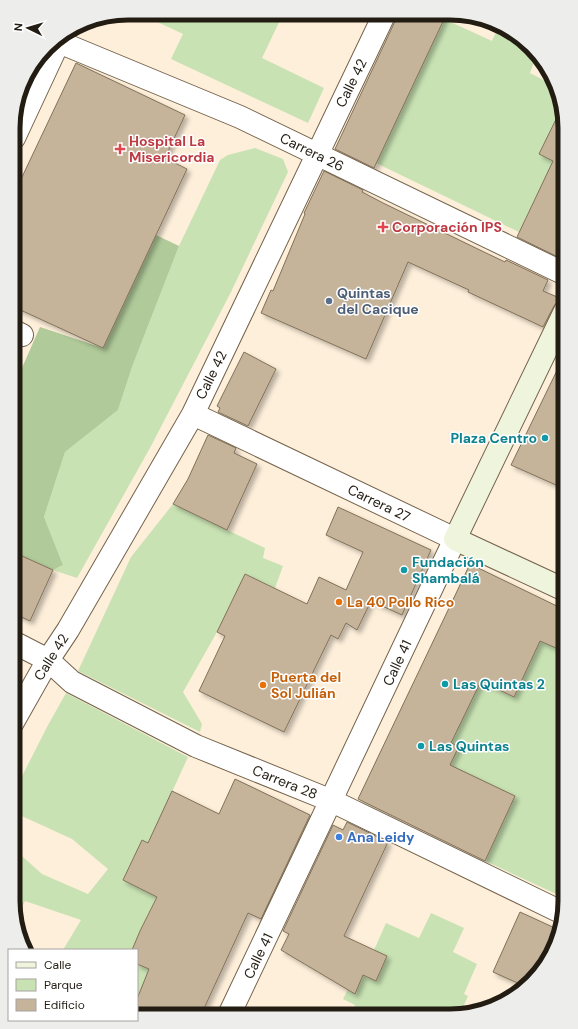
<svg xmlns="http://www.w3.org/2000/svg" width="578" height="1029" font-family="'DM Sans',sans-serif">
<defs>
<filter id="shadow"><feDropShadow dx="3.5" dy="3.5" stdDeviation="2" flood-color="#0004"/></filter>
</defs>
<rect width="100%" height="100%" fill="#feefda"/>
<path fill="#c8e2b3" d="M152,13l131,1 -21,44 62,30 -16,35 -137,-64 12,-25 -34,-16z
M444,19l48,22 6,-13 28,13 10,16 -6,16 25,13 4,5 3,16 -23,47 14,7 -34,71 -143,-69z
M255,148l28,11 5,13 -57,120 -81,156 -73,130 -24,-8 10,-5 -19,-48 21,-65 53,-42 14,-43 47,-121 41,-86 8,-5z
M173,504l92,44 -2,10 20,8 -8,22 -30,-14 -28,58 -34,60 19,32 -2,8 -122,-61 53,-114z
M540,641l25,11v246l-80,-37 30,-65 -43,-20 -49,-11 36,-19 -8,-4 29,-61 34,16z
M66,693l122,64 -26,57 -2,34 -18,-8 -19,40 34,17 -17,34 -8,19h-69l18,-30 -56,-19 -9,17 -3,-17v-53l29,26 46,20 20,-25 -36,-30 -59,-27v-18l34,-67z
M431,913l33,15 -11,24 24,12 -13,30 4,2 -8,18 -10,2h-100l5,-11 -12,-6 5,-10 15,-14 13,6 11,-25 -13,-6 12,-27 33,15z
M137,964l12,5 -12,30z"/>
<path fill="#b0ca99" d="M156,235l23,11 -47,121 -14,43 -53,42 -21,65 19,48 -10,5 -40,-18 1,-166 26,-59 63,21z"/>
<path fill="#c5b39a" stroke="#817159" filter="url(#shadow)" d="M398,15h48l-72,153 -39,-19z
M76,63l109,52 -20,43 22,11 -84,179 -89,-41v-113z
M562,107l3,21v115l-7,14 -41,-20 36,-76 -14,-7z
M324,171l39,19 -1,2 21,11 103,50 19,9 1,-2 42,20 -5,11 19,8 -4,2 -4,5 -11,21 -75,-35 1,-2 -61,-28 -42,97 -105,-46 10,-23 2,1 32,-77 -1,-1z
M244,352l32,17 -28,57 -30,-14 2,-4 -3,-2z
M565,354v135l-54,-24z
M208,435l28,13 -2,5 23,11 -30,66 -54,-26 15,-25z
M338,507l93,43 -29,65 -31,-14 -14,29 -11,-7 -8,16 -7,-4 -47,97 -85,-41 26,-55 -8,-4 28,-58 62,30 12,-27 27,13 17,-38 -37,-17z
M13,552l40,18 -23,51 -17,-8z
M470,564l95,46v42l-25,-11 -26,56 -33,-16 -30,62 8,3 -9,19 65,31 -30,65 -127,-62z
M235,779l75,36 -49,104 -13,-6 -47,102h-64v-16l12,-30 -12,-5v-14h-5l8,-19 17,-34 -34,-17 19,-40 6,3 24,-52 47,23z
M347,822l41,20 -44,94 43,20 -11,25 -13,-6 -8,19 -74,-44 8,-16 -6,-3 50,-106 10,5z
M520,912l37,17 -16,42 -19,14 -29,-13z"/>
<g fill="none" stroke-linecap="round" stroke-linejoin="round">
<g stroke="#74634c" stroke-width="24">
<path id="street" d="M54,40l186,77 325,157
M14,138l48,-103
M14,331l8,4
M193,414l262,125 -226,476
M13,642l35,18 24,22 124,64 136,55 231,112
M13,722l35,-62 20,-30 125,-216 191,-399"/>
</g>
<g stroke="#74634c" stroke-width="24">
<path id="secondary" d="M565,590l-110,-51 110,-228"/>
</g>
<use href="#street" stroke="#fff" stroke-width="22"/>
<use href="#secondary" stroke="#eff4dc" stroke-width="22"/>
</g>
<g fill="#e0444e" stroke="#fff" stroke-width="1.5">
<path d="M118 143h4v4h4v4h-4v4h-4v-4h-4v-4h4z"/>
<path d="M381 221h4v4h4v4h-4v4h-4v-4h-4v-4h4z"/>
</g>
<circle fill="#5c6f8a" stroke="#fff" stroke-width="1.5" cx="329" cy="301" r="4"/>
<g fill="#0f9aa8" stroke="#fff" stroke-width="1.5">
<circle cx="545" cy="438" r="4"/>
<circle cx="404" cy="570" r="4"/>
<circle cx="445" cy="684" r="4"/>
<circle cx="421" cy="746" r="4"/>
</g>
<g fill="#e8710a" stroke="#fff" stroke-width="1.5">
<circle cx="339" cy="602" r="4"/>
<circle cx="263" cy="685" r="4"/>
</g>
<circle fill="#3f7fe0" stroke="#fff" stroke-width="1.5" cx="339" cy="837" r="4"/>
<g text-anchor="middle" stroke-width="3" stroke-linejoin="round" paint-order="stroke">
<g font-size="14" fill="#221c12" stroke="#fff">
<text transform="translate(351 83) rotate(-64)" y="5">Calle 42</text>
<text transform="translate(312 152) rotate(26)" y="5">Carrera 26</text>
<text transform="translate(211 375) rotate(-64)" y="5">Calle 42</text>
<text transform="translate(379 503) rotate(26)" y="5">Carrera 27</text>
<text transform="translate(51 657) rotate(-58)" y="5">Calle 42</text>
<text transform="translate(397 663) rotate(-65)" y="5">Calle 41</text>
<text transform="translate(285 782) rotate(22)" y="5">Carrera 28</text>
<text transform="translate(258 956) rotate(-64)" y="5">Calle 41</text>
</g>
<g font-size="14" font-weight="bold" fill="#be3a42" stroke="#fff" text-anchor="start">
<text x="129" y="146">Hospital La<tspan x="129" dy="16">Misericordia</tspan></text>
<text x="392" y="232">Corporación IPS</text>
</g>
<g font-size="14" font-weight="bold" fill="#4e5e75" stroke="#fff" text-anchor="start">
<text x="337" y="298">Quintas<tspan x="337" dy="16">del Cacique</tspan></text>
</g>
<g font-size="14" font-weight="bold" fill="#0d838f" stroke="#fff" text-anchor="start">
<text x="537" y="443" text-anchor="end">Plaza Centro</text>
<text x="412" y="567">Fundación<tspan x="412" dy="16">Shambalá</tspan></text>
<text x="453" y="689">Las Quintas 2</text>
<text x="429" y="751">Las Quintas</text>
</g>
<g font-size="14" font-weight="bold" fill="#c56008" stroke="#fff" text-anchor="start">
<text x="347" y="607">La 40 Pollo Rico</text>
<text x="271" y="682">Puerta del<tspan x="271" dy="16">Sol Julián</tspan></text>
</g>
<g font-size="14" font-weight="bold" fill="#366cbe" stroke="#fff" text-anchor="start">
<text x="347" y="842">Ana Leidy</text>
</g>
</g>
<path d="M0 0H578V1029H0ZM128 20H450A108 108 0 0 1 558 128V901A108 108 0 0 1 450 1009H128A108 108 0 0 1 20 901V128A108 108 0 0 1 128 20Z" fill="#ededec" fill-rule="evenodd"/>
<path fill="none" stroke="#221c12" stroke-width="5" d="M128 20H450A108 108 0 0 1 558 128V901A108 108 0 0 1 450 1009H128A108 108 0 0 1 20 901V128A108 108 0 0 1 128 20Z"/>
<rect x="8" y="949" width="130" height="72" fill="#ffffff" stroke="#a7a4a0"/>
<rect x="16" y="962" width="20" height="6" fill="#eff4dc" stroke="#a7a4a0"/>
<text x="44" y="969" font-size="12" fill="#221c12">Calle</text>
<rect x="16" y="979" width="20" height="12" fill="#c8e2b3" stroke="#a7a4a0"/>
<text x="44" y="989" font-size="12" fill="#221c12">Parque</text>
<rect x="16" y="999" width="20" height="12" fill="#c5b39a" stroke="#a7a4a0"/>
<text x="44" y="1009" font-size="12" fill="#221c12">Edificio</text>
<g transform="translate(28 28) rotate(275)" stroke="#ffffff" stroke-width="3" paint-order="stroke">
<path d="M0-3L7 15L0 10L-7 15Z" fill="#221c12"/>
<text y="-6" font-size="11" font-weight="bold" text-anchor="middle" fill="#221c12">N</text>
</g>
</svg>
